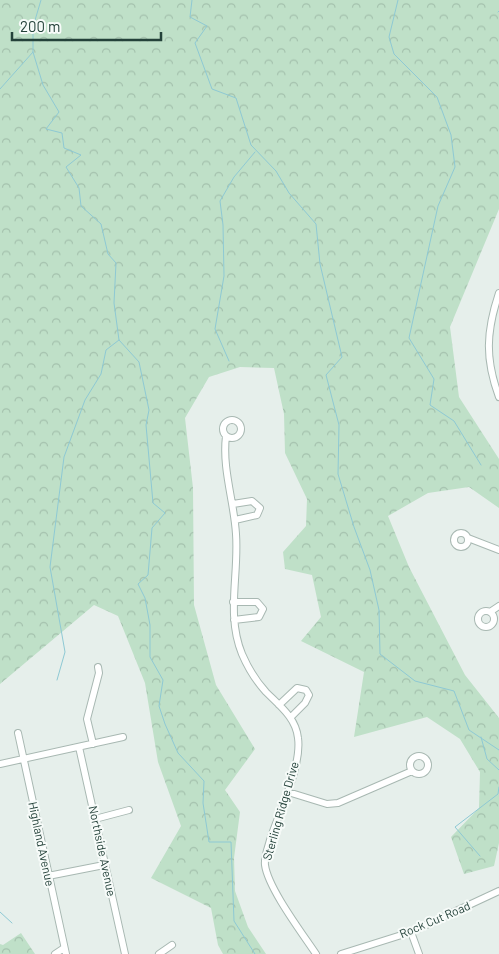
<svg xmlns="http://www.w3.org/2000/svg" width="499" height="954" font-family="Barlow,sans-serif">
<defs>
<pattern id="forest-crowns" width="20" height="18" patternUnits="userSpaceOnUse" patternTransform="scale(1.25)"><rect width="20" height="18" fill="#bfe0c8"/><path d="M2 6a3 3 0 1 1 6 0M12 15a3 3 0 1 1 6 0" fill="none" stroke="#a4c1ad"/></pattern>
</defs>
<rect width="100%" height="100%" fill="#e6efeb"/>
<path fill="url(#forest-crowns)" d="M0,0h499v209l-49,118 9,70 40,62v49l-30,-21 -41,6 -40,23 21,51 56,108 34,43v125l-5,23 -30,8 -13,-37 28,-29 1,-36 -20,-33 -33,-22 -73,20 10,-65 -63,-31 20,-24 -9,-42 -27,-6 -2,-17 23,-26 1,-27 -22,-46 -1,-39 -10,-46 -34,-1 -31,10 -24,41 8,70 1,117 22,80 39,64 -30,41 15,22 -6,46 1,33 13,36 18,27h-43l-5,-9 -7,-37 -60,-30 30,-52 -23,-64 -13,-79 -27,-67 -24,-11 -94,79z
M21,933l14,21h-35v-10l3,1z"/>
<g fill="none" stroke-linecap="round" stroke-linejoin="round">
<path stroke="#8ec9d4" stroke-width="1" d="M192,0l-2,17 17,9 -12,17 17,46 24,9 15,47 25,26 13,22 27,31 4,40 22,93 -16,18 13,50 -1,49 16,53 16,43 9,40 1,44 35,27 39,10 15,39 30,20
M398,0l-9,37 5,17 43,43 14,38 4,32 -17,39 -29,132 25,41 -4,26 24,16 27,44
M498,12l1,-1
M33,52l10,33 16,27 -13,17 16,4 2,15 17,7 -15,12 13,21 2,18 20,18 7,30 8,9 -2,40 5,37 20,22 10,48 -3,15 7,78 12,10 -13,15 -4,47 -10,9 7,14 5,27v32l13,23 -4,26 6,18 13,29 26,28 -1,22 6,39h22l3,79 21,33
M0,89l33,-37v-25l8,-27
M229,361l-14,-32 9,-53 -1,-51 -3,-24 14,-24 21,-25
M57,680l8,-28 -15,-85 14,-110 21,-57 16,-26 5,-24 13,-10
M481,737l6,22 12,11
M480,856l-25,-29 43,-33 1,-7
M0,912l12,11"/>
<g stroke="#a8b8b2" stroke-width="8">
<path id="minor" d="M499,293c-13,39 -14,66 0,104
M223 429a9 9 0 1 1 18 0a9 9 0 1 1-18 0Z
M226,436c-4,33 8,65 10,98 3,41 -10,81 6,120 6,14 14,27 24,38 14,14 30,26 32,46 4,28 -19,74 -28,102 -2,8 -6,17 -5,25 3,23 37,68 51,89
M233,504l19,-3 8,7 -3,7 -22,5
M454 540a7 7 0 1 1 14 0a7 7 0 1 1-14 0Z
M468,538l31,12
M233,602h24l6,7 -4,8 -25,3
M478 619a8 8 0 1 1 16 0a8 8 0 1 1-16 0Z
M490,612l9,-6
M279,705l18,-17 9,2 3,5 -4,8 -14,14
M18,733l48,221
M93,744l-6,-25 12,-46 -1,-6
M79,747l46,207
M410 765a9 9 0 1 1 18 0a9 9 0 1 1-18 0Z
M0,764l123,-27
M288,792l39,12 11,-1 74,-32
M95,819l34,-9
M48,876l56,-11
M411,932l8,22
M55,954l9,-6
M159,954l13,-9
M341,954l70,-22 88,-41"/>
</g>
<use href="#minor" stroke="#fff" stroke-width="6"/>
</g>
<g text-anchor="middle" stroke-width="4" stroke-linejoin="round" paint-order="stroke">
<g font-size="12" fill="#24423a" stroke="#f7fbf9">
<text transform="translate(281 811) rotate(-74)" y="4">Sterling Ridge Drive</text>
<text transform="translate(41 844) rotate(78)" y="4">Highland Avenue</text>
<text transform="translate(102 851) rotate(78)" y="4">Northside Avenue</text>
<text transform="translate(435 920) rotate(-23)" y="4">Rock Cut Road</text>
</g>
</g>
<path d="M12 32v8h149v-8" fill="none" stroke="#24423a" stroke-width="2.5"/>
<text x="20" y="32" font-size="15" fill="#24423a" stroke="#f7fbf9" stroke-width="4" paint-order="stroke">200 m</text>
</svg>
